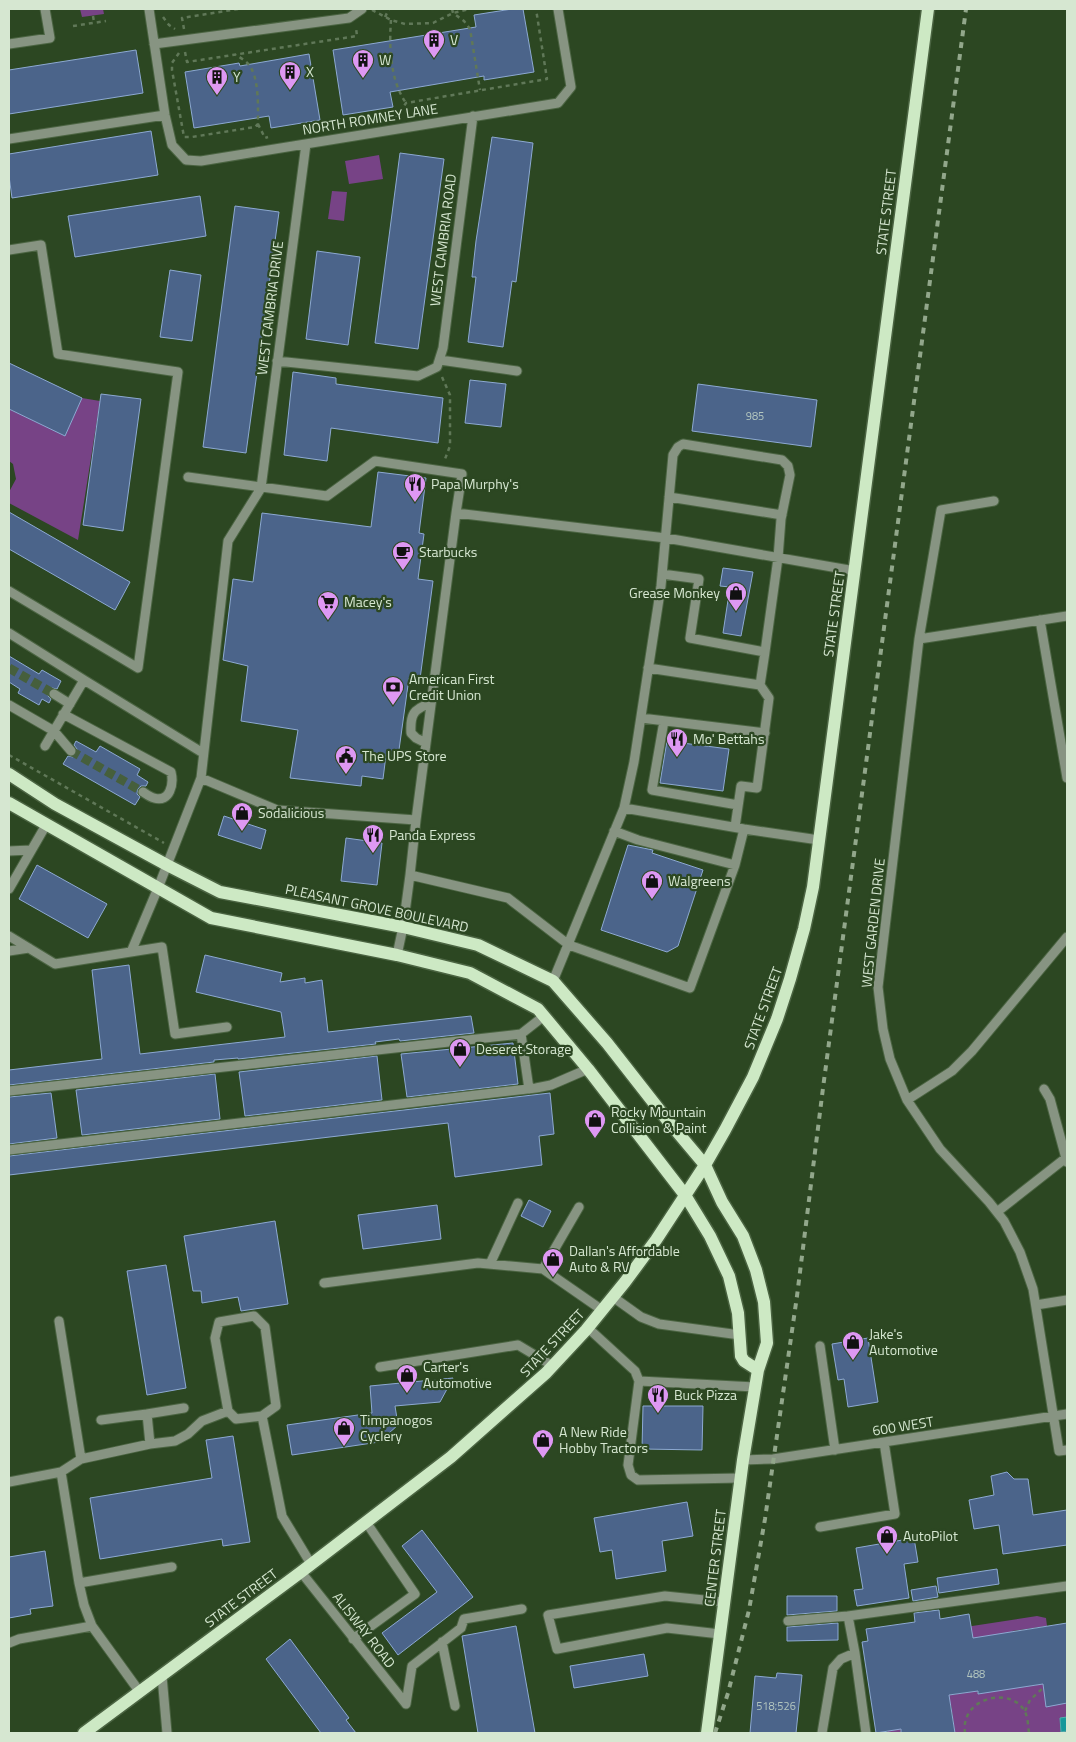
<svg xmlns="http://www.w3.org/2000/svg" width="1076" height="1742" font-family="'Titillium Web',sans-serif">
<rect width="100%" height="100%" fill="#2c4722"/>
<path fill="#774386" d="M80,9h23l1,5 -22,3z
M379,155l4,24 -34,5 -4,-23z
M332,191l15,1 -3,29 -16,-2z
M82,398l18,3 -22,139 -69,-37v-11l7,-13 -3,-15 -4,-3v-52l56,26z
M1037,1616l9,2 1,8 -35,5 1,7 -114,81 2,14h-13l-14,-92z
M1029,1679l1,7 13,-2 4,21 20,-3v31h-112l-4,-28 -7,-9 26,-4 7,-5 1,7z"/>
<path fill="#16979a" stroke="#50afaa" d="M1067,1717v14l-6,1 -1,-14z"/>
<path fill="#4b648a" stroke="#8da9d2" d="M512,9h11l11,63 -50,8v-4l-94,16 3,15 -50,8 -10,-65 143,-23 -2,-12z
M136,50l7,43 -134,21v-44z
M309,54l11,66 -49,8 -2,-12 -75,12 -9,-56 54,-9 1,3z
M151,131l7,44 -146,23 -3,-22v-22z
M492,137l41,6 -17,139 -4,-1 -9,66 -35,-5 8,-65h-4l4,-36z
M400,153l44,6 -26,190 -43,-6z
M200,196l6,40 -131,21 -7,-41z
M235,206l44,6 -33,241 -43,-6z
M317,251l43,6 -12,88 -42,-6z
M170,270l31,5 -9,66 -32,-4z
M9,363l73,35 -17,38 -56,-27z
M293,372l43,6v6l107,14 -5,45 -107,-15 -4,33 -43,-6z
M470,380l36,4 -5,43 -36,-4z
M698,384l119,16 -6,47 -119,-16z
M101,394l40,5 -18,132 -40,-6z
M378,472l48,6 -7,55 5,1 -6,45 15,2 -13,98 -11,-1 -11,79 -12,-2 -3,24 -21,-3 -1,10 -71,-8 8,-48 -57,-9 7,-55 -25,-6 10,-81 20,3 9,-69 109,14z
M9,512l121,70 -15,28 -106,-61z
M723,568l30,4 -12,64 -18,-3 7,-46 -10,-1z
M9,656l30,18 3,-4 19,11 -4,8 -5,-1 -4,3v5l3,3 -2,4 -7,-4 -3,6 -21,-12 2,-4 -11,-7z
M76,741l20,11 4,-6 40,23 -3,6 11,7 -2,4h-5l-3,3 -1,5 3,3 -5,8 -72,-41 5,-8 5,1 4,-3v-5l-3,-4z
M667,741l62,8 -6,42 -63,-8z
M224,816l42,14 -5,19 -43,-14z
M346,838l36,5 -5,42 -36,-4z
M628,845l25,5 -1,3 51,17 -25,76 -11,6 -66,-22z
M37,865l70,39 -19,34 -69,-39z
M205,955l77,18 -2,9 25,-4v5l17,-3 6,52 143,-16 3,17 -74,8 -1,-2 -24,3 1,2 -138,15v-1l-24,2v2l-205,23v-15l93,-11 -10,-89 37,-5 11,89 145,-17 -4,-25 -85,-20z
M513,1043l5,41 -111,13 -6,-43z
M377,1056l5,44 -137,16 -6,-44z
M215,1074l5,45 -138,16 -6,-45z
M51,1093l6,45 -48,6v-47z
M550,1093l4,41 -15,2 3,29 -87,12 -7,-54 -439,52v-19z
M529,1200l22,11 -8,16 -22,-11z
M437,1205l4,34 -78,10 -5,-34z
M275,1221l13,83 -47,7 -3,-14 -36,6 -1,-12h-8l-9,-55z
M166,1265l20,123 -39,7 -20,-124z
M868,1338l10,64 -30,5 -4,-28 -6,1 -6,-36z
M453,1378l-13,24 -45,4 3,19 -19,17 -87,13 -5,-30 85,-12 -2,-27z
M643,1406h60l-1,44 -60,-1z
M233,1436l17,106 -27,4 -1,-7 -122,20 -10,-61 122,-20 -6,-38z
M1007,1472l7,7h14l5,36 34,-5v35l-64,9 -4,-29 -25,4 -5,-29 25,-5 -3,-19z
M687,1502l6,34 -31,5 4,30 -50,8 -4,-29 -12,2 -6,-34z
M422,1530l51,67 -75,58 -16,-22 55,-41 -35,-46z
M914,1538l4,24 -14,2 5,34 -52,8 -3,-16 9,-1 -7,-41z
M45,1551l8,55 -23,3 1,5 -22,4v-61z
M997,1569l2,15 -60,9 -2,-15z
M936,1586l2,11 -25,4 -2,-11z
M787,1596h50v15l-50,4z
M939,1610l1,9 29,-5 4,24 94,-15v80l-21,4 -3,-23 -65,10v-3l-29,4 6,38h-54v-4l-25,4 -14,-91 6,-1 -2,-12 49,-7 -1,-9z
M838,1623v17l-51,1v-14z
M516,1626l19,107h-57l-16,-97z
M290,1639l59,79 -3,2 10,13h-35l-55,-74z
M644,1654l4,22 -74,12 -4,-22z
M777,1673l25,2 -6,58h-46l5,-57 21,2z"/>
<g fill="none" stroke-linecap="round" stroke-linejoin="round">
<path stroke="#465f3c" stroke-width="9" stroke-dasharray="9 4.5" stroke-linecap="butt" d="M9,668l45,26
M71,751l72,41"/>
<g stroke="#4b6442" stroke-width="11">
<path id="minor" d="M149,9l16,106 7,30 14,15 15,1 357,-58 13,-16 -13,-78
M9,44l41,-6 -5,-29
M154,44l195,-26 13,-9
M9,139l156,-24
M9,250l32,-5 17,109 120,18 -40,296 -129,-77
M440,360l77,11
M277,361l141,15 19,-9 6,-19 30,-232
M188,477l139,19 48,-35 87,13 -6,39
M669,497l113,18
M994,501l-53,9 -22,129 -41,348 5,42 7,30 17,41 33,49 49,53 15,19 16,31 13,37 26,162 8,-1
M662,574l37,5 -9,59 75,14 13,-94 3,-39 9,-44 -2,-9 -6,-6 -99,-16 -5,3 -5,8c-4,43 -8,87 -12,131l-27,176 -10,46 120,21 75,11
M1040,620l27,158
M9,633l75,47
M919,639l148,-23
M648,668l112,17 5,-33
M54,694l16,10
M9,705l45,26 17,20
M63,714l108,58c3,12 -1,31 -17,26 -4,-1 -8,-4 -11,-6
M641,718l124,15
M664,721l-12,69 86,15
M426,743l-10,-5 -5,-5c-1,-18 2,-24 20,-30
M45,746l39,-66 119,73
M201,778l27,-237 33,-53 45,-344
M735,827l6,-41 16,2 12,-90 -9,-13
M744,829l-9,36 -45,123 -121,-43 -61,-47 -98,-23 6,-55 40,-307 210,25 189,33
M614,831l24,9 97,25
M9,851l22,-1
M9,889l37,-64
M9,936l46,28 107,-17 13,87 52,-7
M9,951l20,-3
M131,952l27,-64 43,-110 76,32 139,10
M397,955l6,-28 7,-52
M553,981l71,-173
M521,1034l8,55
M1044,1089l6,10 17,63
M9,1091l512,-57 23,-18
M907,1100l45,-29 20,-20 95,-114
M9,1150l527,-62 15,-3 37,-16
M579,1207l-36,62 59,41
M997,1212l70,-55
M490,1264l28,-61
M324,1283l154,-20 65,6
M613,1297l28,20 18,7 81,11
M1036,1305l31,-5
M59,1321l22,138 -20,13 18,111 5,22 8,21 47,65
M588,1328l47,43 4,10 -11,84 3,10 7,5 102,-2
M820,1346l15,104
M380,1367l138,-22 35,21
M639,1381l116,6
M262,1416l-26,3 -8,-8 -13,-73 4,-16 35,-6 11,11 11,79 -14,10 20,100 29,48
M101,1420l46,-6
M150,1444l-3,-30 37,-6
M81,1459l69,-15 25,-3 13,-7 14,-13 26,-10
M743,1460l30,-1 294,-45
M9,1482l52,-10
M820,1527l75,-13 -11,-72
M301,1572l105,132
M79,1583l93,-16
M788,1621l60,-5
M720,1634l-53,-6 -110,21 -9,-34 117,-19 59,6
M353,1639l62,-45 -49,-72
M442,1642l13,64
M9,1643l10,-4 73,-13
M162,1676l5,57
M406,1704l6,-38 49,-38 3,-9 58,-10
M822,1733l11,-65 8,-9 14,-6
M866,1733l-11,-80 -7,-37 219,-30"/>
</g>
<g stroke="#4b6442" stroke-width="15">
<path id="major" d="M9,774l46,30 112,61 53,27 183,35 75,18 75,36 54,62 61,78 37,44 17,37 21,34 13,34 8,32 3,41 -9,27 -15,90 -36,273
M9,803l202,115 186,37 73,18 68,36 50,60 97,126 25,41 19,40 9,37 3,43 3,5 14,9
M84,1733l217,-161 150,-115 95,-84 40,-43 39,-48 31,-42 49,-75 20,-35 28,-53 24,-58 13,-40 14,-50 9,-42 115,-878"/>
</g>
<path stroke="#607858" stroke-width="2.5" stroke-dasharray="4 4" stroke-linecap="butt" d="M452,9l1,4 11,8 6,8 10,61
M372,10l19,10 14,4 28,-1 20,-10 17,-4
M93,16l1,6
M163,17l6,8 6,4
M385,17l4,-8
M391,20c-2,27 -1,60 15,83
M73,26l33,-5
M184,29l-2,-11 56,-9
M185,52l2,10 170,-26 -1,-8
M179,53l-7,10v7l12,67h8l63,-10 3,-3c0,-15 1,-43 -7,-56 -3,-6 -10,-10 -15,-13
M394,117l4,-2 8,-12 141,-24 -11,-70
M258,124l7,14 3,-1
M442,377l8,18v51l-5,13
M9,755l155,88
M1025,1711l5,-11 13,-12
M965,1733c-5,-35 44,-47 59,-23 4,6 4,16 5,23"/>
<use href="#minor" stroke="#879482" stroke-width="9"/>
<use href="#major" stroke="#cde9c4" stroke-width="12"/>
<path stroke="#92a78b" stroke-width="4" stroke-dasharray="6 6" stroke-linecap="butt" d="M715,1733l13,-40 21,-83 16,-91 32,-223 26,-208 143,-1079"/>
</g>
<defs>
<g id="building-pin" transform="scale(1.125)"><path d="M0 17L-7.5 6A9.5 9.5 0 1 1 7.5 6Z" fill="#de98f3" stroke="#2c4722"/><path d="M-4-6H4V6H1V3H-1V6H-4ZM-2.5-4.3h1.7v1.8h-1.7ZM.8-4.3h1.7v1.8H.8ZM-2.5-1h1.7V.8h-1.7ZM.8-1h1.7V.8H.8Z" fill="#111"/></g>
<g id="restaurant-pin" transform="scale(1.125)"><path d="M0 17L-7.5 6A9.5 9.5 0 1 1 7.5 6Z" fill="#de98f3" stroke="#2c4722"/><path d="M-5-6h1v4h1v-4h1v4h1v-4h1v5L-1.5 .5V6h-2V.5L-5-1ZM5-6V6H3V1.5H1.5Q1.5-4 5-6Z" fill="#111"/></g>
<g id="cafe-pin" transform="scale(1.125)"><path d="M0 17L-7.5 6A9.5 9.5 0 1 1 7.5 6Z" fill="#de98f3" stroke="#2c4722"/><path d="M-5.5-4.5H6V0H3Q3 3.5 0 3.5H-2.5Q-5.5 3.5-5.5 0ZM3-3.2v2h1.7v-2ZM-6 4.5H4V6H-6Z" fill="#111"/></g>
<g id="shop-pin" transform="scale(1.125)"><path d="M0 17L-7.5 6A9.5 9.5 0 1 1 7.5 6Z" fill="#de98f3" stroke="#2c4722"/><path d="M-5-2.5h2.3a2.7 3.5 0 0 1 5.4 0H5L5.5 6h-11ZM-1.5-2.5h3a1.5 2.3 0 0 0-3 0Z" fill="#111"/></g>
<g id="supermarket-pin" transform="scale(1.125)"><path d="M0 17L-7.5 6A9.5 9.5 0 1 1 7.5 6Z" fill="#de98f3" stroke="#2c4722"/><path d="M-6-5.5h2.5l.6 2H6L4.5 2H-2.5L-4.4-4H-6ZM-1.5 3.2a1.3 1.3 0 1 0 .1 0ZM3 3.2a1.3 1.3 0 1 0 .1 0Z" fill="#111"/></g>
<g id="bank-pin" transform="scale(1.125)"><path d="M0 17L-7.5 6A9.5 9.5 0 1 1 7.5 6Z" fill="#de98f3" stroke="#2c4722"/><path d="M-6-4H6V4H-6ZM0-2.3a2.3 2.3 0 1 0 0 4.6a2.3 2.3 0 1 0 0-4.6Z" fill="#111"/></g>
<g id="civic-pin" transform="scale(1.125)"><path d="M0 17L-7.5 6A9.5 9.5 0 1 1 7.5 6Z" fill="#de98f3" stroke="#2c4722"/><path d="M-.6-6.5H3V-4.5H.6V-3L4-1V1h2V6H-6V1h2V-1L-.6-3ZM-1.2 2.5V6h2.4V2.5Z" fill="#111"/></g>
</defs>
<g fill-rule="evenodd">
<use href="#building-pin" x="434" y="40"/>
<use href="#building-pin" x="363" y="60"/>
<use href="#building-pin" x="290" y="72"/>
<use href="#building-pin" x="217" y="77"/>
<use href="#restaurant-pin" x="415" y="484"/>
<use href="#cafe-pin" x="403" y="552"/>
<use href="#shop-pin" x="736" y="593"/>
<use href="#supermarket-pin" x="328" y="602"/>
<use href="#bank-pin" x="393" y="687"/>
<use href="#restaurant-pin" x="677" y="739"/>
<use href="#civic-pin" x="346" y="756"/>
<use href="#shop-pin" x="242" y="813"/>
<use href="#restaurant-pin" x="373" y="835"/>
<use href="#shop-pin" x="652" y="881"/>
<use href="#shop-pin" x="460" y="1049"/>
<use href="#shop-pin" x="595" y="1120"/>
<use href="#shop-pin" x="553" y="1259"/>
<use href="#shop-pin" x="853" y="1342"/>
<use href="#shop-pin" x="407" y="1375"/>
<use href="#restaurant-pin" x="658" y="1395"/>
<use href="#shop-pin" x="344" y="1428"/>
<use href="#shop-pin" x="543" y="1440"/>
<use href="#shop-pin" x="887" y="1536"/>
</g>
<g text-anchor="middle" stroke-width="4.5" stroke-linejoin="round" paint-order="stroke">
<g font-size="11" fill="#b3c6bf">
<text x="755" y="420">985</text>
<text x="976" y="1678">488</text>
<text x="776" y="1710">518;526</text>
</g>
<g font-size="14" fill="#d6e7d1" stroke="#2c4722" text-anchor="start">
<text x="450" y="45">V</text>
<text x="379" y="65">W</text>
<text x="306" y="77">X</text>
<text x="233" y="82">Y</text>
<text x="431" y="489">Papa Murphy's</text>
<text x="419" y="557">Starbucks</text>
<text x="720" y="598" text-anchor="end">Grease Monkey</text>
<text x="344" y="607">Macey's</text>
<text x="409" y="684">American First<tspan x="409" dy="16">Credit Union</tspan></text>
<text x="693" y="744">Mo' Bettahs</text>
<text x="362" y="761">The UPS Store</text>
<text x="258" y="818">Sodalicious</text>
<text x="389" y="840">Panda Express</text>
<text x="668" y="886">Walgreens</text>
<text x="476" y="1054">Deseret Storage</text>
<text x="611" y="1117">Rocky Mountain<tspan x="611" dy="16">Collision &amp; Paint</tspan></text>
<text x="569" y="1256">Dallan's Affordable<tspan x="569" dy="16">Auto &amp; RV</tspan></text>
<text x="869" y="1339">Jake's<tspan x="869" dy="16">Automotive</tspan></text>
<text x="423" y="1372">Carter's<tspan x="423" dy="16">Automotive</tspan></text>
<text x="674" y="1400">Buck Pizza</text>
<text x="360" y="1425">Timpanogos<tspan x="360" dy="16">Cyclery</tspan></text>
<text x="559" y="1437">A New Ride<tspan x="559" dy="16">Hobby Tractors</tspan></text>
<text x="903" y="1541">AutoPilot</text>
</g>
<g font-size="14" fill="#d6e7d1" stroke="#2c4722">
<text transform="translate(370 119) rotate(-9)" y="5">NORTH ROMNEY LANE</text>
<text transform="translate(886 212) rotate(-83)" y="5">STATE STREET</text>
<text transform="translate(443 240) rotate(-83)" y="5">WEST CAMBRIA ROAD</text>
<text transform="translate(270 308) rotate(-83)" y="5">WEST CAMBRIA DRIVE</text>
<text transform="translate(834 614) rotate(-82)" y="5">STATE STREET</text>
<text transform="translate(377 908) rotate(12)" y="5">PLEASANT GROVE BOULEVARD</text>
<text transform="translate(873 923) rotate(-84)" y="5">WEST GARDEN DRIVE</text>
<text transform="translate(763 1008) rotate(-70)" y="5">STATE STREET</text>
<text transform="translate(552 1343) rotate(-47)" y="5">STATE STREET</text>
<text transform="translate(903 1426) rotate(-9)" y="5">600 WEST</text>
<text transform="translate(715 1558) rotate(-83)" y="5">CENTER STREET</text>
<text transform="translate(241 1598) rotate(-37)" y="5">STATE STREET</text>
<text transform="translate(364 1630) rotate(52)" y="5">ALISWAY ROAD</text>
</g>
</g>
<rect width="1076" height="1742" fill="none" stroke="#d6e7d1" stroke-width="20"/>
</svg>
